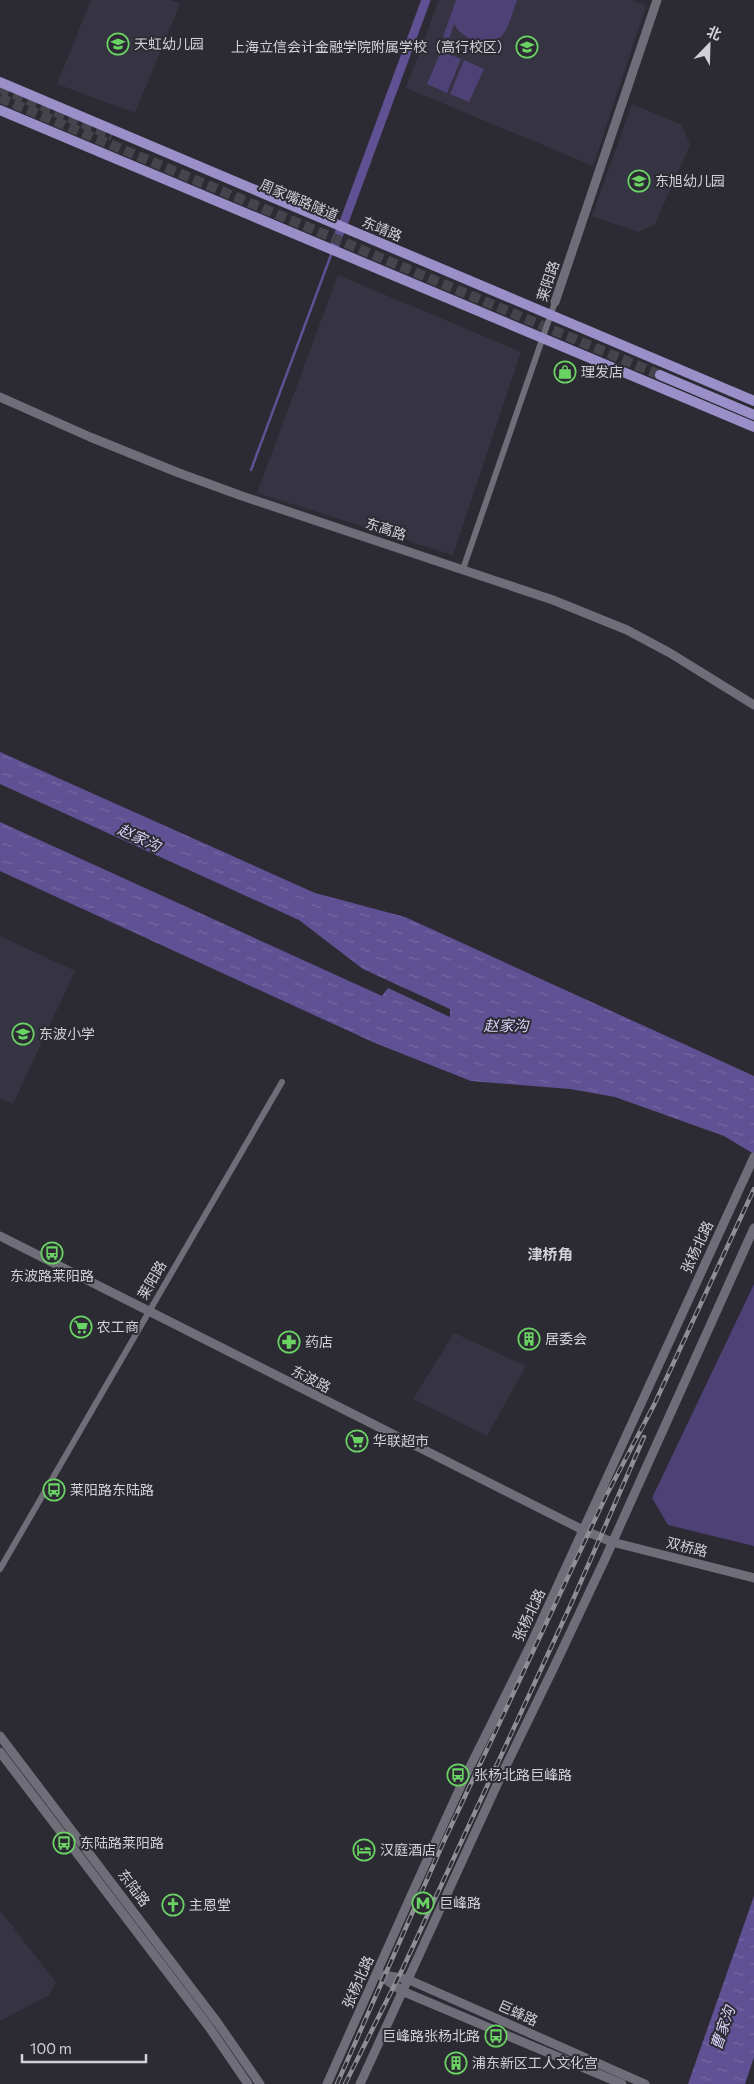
<svg xmlns="http://www.w3.org/2000/svg" width="754" height="2084" font-family="Commissioner,'Noto Sans SC',sans-serif">
<defs>
<pattern id="water-ripples" width="26" height="14" patternUnits="userSpaceOnUse" patternTransform="scale(1.25)"><rect width="26" height="14" fill="#605194"/><path d="M2 4q2-2 4 0t4 0M15 11q2-2 4 0t4 0" fill="none" stroke="#7669a2"/></pattern>
</defs>
<rect width="100%" height="100%" fill="#2c2b34"/>
<path fill="#363443" d="M91,0h79l10,4 -45,109 -78,-29z
M439,0h193l14,6 -53,160 -187,-78z
M632,104l50,21 8,20 -35,79 -17,8 -46,-16z
M338,275l183,77 -68,203 -196,-62z
M0,936l75,35 -62,133 -13,-6z
M454,1333l72,33 -39,70 -74,-37z
M0,1910l56,73 -7,12 -49,26z"/>
<path fill="#4d4175" d="M456,0h61c-4,10 -6,21 -11,30 -12,22 -42,12 -52,-6l-5,15 -6,-2z
M441,51l20,8 -14,34 -20,-9z
M464,60l20,9 -15,33 -19,-8z
M754,1284v262l-86,-21 -16,-27z"/>
<path fill="url(#water-ripples)" d="M0,752l315,141 90,24 349,159v78l-30,-18 -109,-39 -45,-8 -99,-8 -96,-38 -375,-172v-49l382,174 6,-8 62,29v-8l-87,-40 -64,-49 -299,-136z
M754,1896v161l-9,27h-57z"/>
<g fill="none" stroke-linecap="round" stroke-linejoin="round">
<path stroke="#605194" stroke-width="2.5" d="M251,470l80,-215"/>
<path stroke="#605194" stroke-width="9" d="M344,222l82,-222
M335,245l5,-14"/>
<path stroke="#45444c" stroke-width="10" stroke-dasharray="10 5" stroke-linecap="butt" d="M0,88l112,48
M0,98l660,277"/>
<path stroke="#6f6d78" stroke-width="6" d="M463,569l92,-267
M0,1569l282,-487"/>
<path stroke="#6f6d78" stroke-width="9" d="M555,302l102,-302
M0,397l90,40 89,36 63,23 311,104 74,30 43,23 84,52
M0,1236l583,294 29,12 142,36
M0,1736l217,286 43,62
M0,1752l209,275 39,57
M378,1974l29,5 238,105
M381,1976l21,15 220,93
M327,2084l87,-195 51,-112 64,-129 225,-491
M360,2084l141,-308 55,-113 49,-104 149,-331"/>
<path stroke="#9b8fc9" stroke-width="10" d="M0,82l754,319
M0,110l754,317
M660,375l94,40"/>
<g stroke="#8f8e95" stroke-width="4.5">
<path id="rail" d="M337,2084l107,-243 162,-345 48,-91 100,-216
M345,2084l58,-116 169,-366 72,-165"/>
</g>
<use href="#rail" stroke="#2c2b34" stroke-width="2.5" stroke-dasharray="8" stroke-linecap="butt"/>
</g>
<defs>
<g id="school-ring" transform="scale(1.125)"><circle r="9.5" fill="#2c2b34" stroke="#6ad363" stroke-width="1.5"/><path d="M0-5L7-2L0 1L-7-2ZM-4 1L0 2.5L4 1V4Q0 6-4 4Z" fill="#6ad363"/></g>
<g id="university-ring" transform="scale(1.125)"><circle r="9.5" fill="#2c2b34" stroke="#6ad363" stroke-width="1.5"/><path d="M0-5L7-2L0 1L-7-2ZM-4 1L0 2.5L4 1V4Q0 6-4 4Z" fill="#6ad363"/></g>
<g id="shop-ring" transform="scale(1.125)"><circle r="9.5" fill="#2c2b34" stroke="#6ad363" stroke-width="1.5"/><path d="M-5-2.5h2.3a2.7 3.5 0 0 1 5.4 0H5L5.5 6h-11ZM-1.5-2.5h3a1.5 2.3 0 0 0-3 0Z" fill="#6ad363"/></g>
<g id="bus-ring" transform="scale(1.125)"><circle r="9.5" fill="#2c2b34" stroke="#6ad363" stroke-width="1.5"/><path d="M-5-6H5V4H4V6H2V4H-2V6H-4V4H-5ZM-3.5-4V0h7V-4ZM-3.5 1.2v1.5H-2V1.2ZM2 1.2v1.5H3.5V1.2Z" fill="#6ad363"/></g>
<g id="supermarket-ring" transform="scale(1.125)"><circle r="9.5" fill="#2c2b34" stroke="#6ad363" stroke-width="1.5"/><path d="M-6-5.5h2.5l.6 2H6L4.5 2H-2.5L-4.4-4H-6ZM-1.5 3.2a1.3 1.3 0 1 0 .1 0ZM3 3.2a1.3 1.3 0 1 0 .1 0Z" fill="#6ad363"/></g>
<g id="building-ring" transform="scale(1.125)"><circle r="9.5" fill="#2c2b34" stroke="#6ad363" stroke-width="1.5"/><path d="M-4-6H4V6H1V3H-1V6H-4ZM-2.5-4.3h1.7v1.8h-1.7ZM.8-4.3h1.7v1.8H.8ZM-2.5-1h1.7V.8h-1.7ZM.8-1h1.7V.8H.8Z" fill="#6ad363"/></g>
<g id="pharmacy-ring" transform="scale(1.125)"><circle r="9.5" fill="#2c2b34" stroke="#6ad363" stroke-width="1.5"/><path d="M-2-6h4v4h4v4h-4v4h-4v-4h-4v-4h4Z" fill="#6ad363"/></g>
<g id="hotel-ring" transform="scale(1.125)"><circle r="9.5" fill="#2c2b34" stroke="#6ad363" stroke-width="1.5"/><path d="M-6-4.5h1.5V1H6V5H4.5V3h-9V5H-6ZM-4 0a1.8 1.8 0 1 1 3.6 0ZM.5 0V-2.5h3Q6-2.5 6 0Z" fill="#6ad363"/></g>
<g id="metro-ring" transform="scale(1.125)"><circle r="9.5" fill="#2c2b34" stroke="#6ad363" stroke-width="1.5"/><path d="M-5.5 5V-5H-3L0 0L3-5H5.5V5H3V-.5L0 4L-3-.5V5Z" fill="#6ad363"/></g>
<g id="church-ring" transform="scale(1.125)"><circle r="9.5" fill="#2c2b34" stroke="#6ad363" stroke-width="1.5"/><path d="M-1.2-6h2.4v3.5h3.3v2.4h-3.3V6h-2.4V-.1h-3.3v-2.4h3.3Z" fill="#6ad363"/></g>
</defs>
<g fill-rule="evenodd">
<use href="#school-ring" x="118" y="44"/>
<use href="#university-ring" x="527" y="47"/>
<use href="#school-ring" x="639" y="181"/>
<use href="#shop-ring" x="565" y="372"/>
<use href="#school-ring" x="23" y="1034"/>
<use href="#bus-ring" x="52" y="1253"/>
<use href="#supermarket-ring" x="81" y="1327"/>
<use href="#building-ring" x="529" y="1339"/>
<use href="#pharmacy-ring" x="289" y="1342"/>
<use href="#supermarket-ring" x="357" y="1441"/>
<use href="#bus-ring" x="54" y="1490"/>
<use href="#bus-ring" x="458" y="1775"/>
<use href="#bus-ring" x="64" y="1843"/>
<use href="#hotel-ring" x="364" y="1850"/>
<use href="#metro-ring" x="423" y="1903"/>
<use href="#church-ring" x="173" y="1905"/>
<use href="#bus-ring" x="496" y="2036"/>
<use href="#building-ring" x="456" y="2063"/>
</g>
<g text-anchor="middle" stroke-width="4" stroke-linejoin="round" paint-order="stroke">
<g font-size="14" fill="#d1d0d6" stroke="#2c2b34" text-anchor="start">
<text x="134" y="49">天虹幼儿园</text>
<text x="511" y="52" text-anchor="end">上海立信会计金融学院附属学校（高行校区）</text>
<text x="655" y="186">东旭幼儿园</text>
<text x="581" y="377">理发店</text>
<text x="39" y="1039">东波小学</text>
<text x="52" y="1281" text-anchor="middle">东波路莱阳路</text>
<text x="97" y="1332">农工商</text>
<text x="545" y="1344">居委会</text>
<text x="305" y="1347">药店</text>
<text x="373" y="1446">华联超市</text>
<text x="70" y="1495">莱阳路东陆路</text>
<text x="474" y="1780">张杨北路巨峰路</text>
<text x="80" y="1848">东陆路莱阳路</text>
<text x="380" y="1855">汉庭酒店</text>
<text x="439" y="1908">巨峰路</text>
<text x="189" y="1910">主恩堂</text>
<text x="480" y="2041" text-anchor="end">巨峰路张杨北路</text>
<text x="472" y="2068">浦东新区工人文化宫</text>
</g>
<g font-size="14" fill="#d1d0d6" stroke="#2c2b34">
<text transform="translate(299 200) rotate(23)" y="5">周家嘴路隧道</text>
<text transform="translate(382 229) rotate(23)" y="5">东靖路</text>
<text transform="translate(548 281) rotate(-72)" y="5">莱阳路</text>
<text transform="translate(386 529) rotate(18)" y="5">东高路</text>
<text transform="translate(697 1247) rotate(-65)" y="5">张杨北路</text>
<text transform="translate(152 1280) rotate(-60)" y="5">莱阳路</text>
<text transform="translate(311 1379) rotate(27)" y="5">东波路</text>
<text transform="translate(687 1547) rotate(14)" y="5">双桥路</text>
<text transform="translate(529 1615) rotate(-65)" y="5">张杨北路</text>
<text transform="translate(134 1888) rotate(53)" y="5">东陆路</text>
<text transform="translate(358 1982) rotate(-66)" y="5">张杨北路</text>
<text transform="translate(518 2013) rotate(24)" y="5">巨蜂路</text>
</g>
<g font-size="15" font-style="italic" fill="#d8d2f9" stroke="#2c2b34">
<text transform="translate(139 838) rotate(25)" y="5">赵家沟</text>
<text x="506" y="1031">赵家沟</text>
<text transform="translate(723 2028) rotate(-71)" y="5">曹家沟</text>
</g>
<g font-size="15" font-weight="bold" fill="#d1d0d6" stroke="#2c2b34">
<text x="550" y="1260">津桥角</text>
</g>
</g>
<g transform="translate(709 45) rotate(23)" stroke="#2c2b34" stroke-width="4" paint-order="stroke">
<path d="M0-4L9 19L0 12L-9 19Z" fill="#d1d0d6"/>
<text y="-8" font-size="14" font-weight="bold" text-anchor="middle" fill="#d1d0d6">北</text>
</g>
<path d="M22 2054v8h124v-8" fill="none" stroke="#d1d0d6" stroke-width="2.5"/>
<text x="30" y="2054" font-size="15" fill="#d1d0d6" stroke="#2c2b34" stroke-width="4" paint-order="stroke">100 m</text>
</svg>
